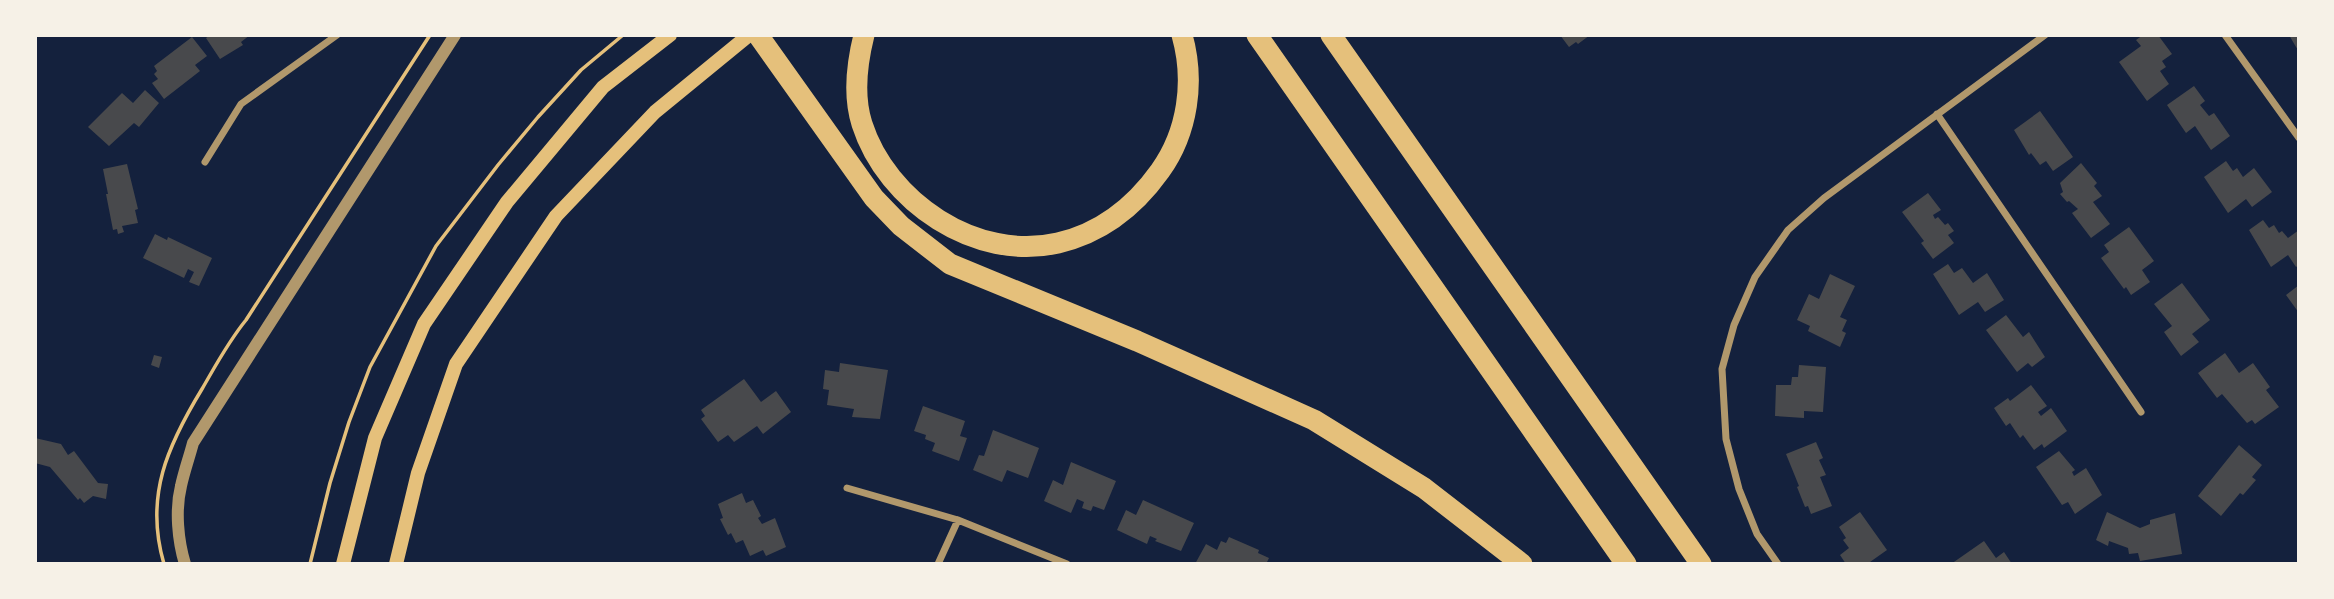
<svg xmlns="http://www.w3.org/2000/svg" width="2334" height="599" font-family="'Fira Sans',sans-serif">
<rect width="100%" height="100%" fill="#14213d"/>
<path fill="#48494c" d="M210,35h40l-9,7 2,3 -23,14 -14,-21z
M1560,35h30l-12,9 -2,-2 -7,5z
M2143,35h15l14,19 -10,7 4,6 -6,4 9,13 -22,17 -28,-39 22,-16 -5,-6z
M2289,35h10v16l-3,-4z
M192,37l15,19 -12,9 5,6 -36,28 -12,-16 6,-4 -4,-5 3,-3 -3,-5z
M2194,86l11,15 -5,4 9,11 5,-3 16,23 -19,14 -16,-24 -9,7 -19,-28z
M145,90l14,13 -20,24 -5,-4 -25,23 -21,-19 34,-34 11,10z
M2040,111l33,46 -20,14 -7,-10 -6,4 -9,-12 -2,2 -15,-25z
M2226,161l7,10 4,-3 6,9 11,-9 18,24 -20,15 -6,-8 -18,14 -24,-36z
M2081,163l16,20 -3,3 8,10 -9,6 17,22 -19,14 -19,-25 6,-4 -9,-8 -2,1 -7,-8 3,-2 -3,-9z
M127,164l11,45 -3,1 3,13 -16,3 2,6 -6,2 -1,-5 -4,1 -7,-36h2l-5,-25z
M1928,193l13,17 -8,5 2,4 3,-2 7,8 3,-2 6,8 -6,4 6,8 -21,16 -12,-16 3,-2 -22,-29z
M2263,220l6,8 5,-3 5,8 3,-2 6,7 11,-8v35l-3,2 -8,-12 -17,12 -22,-37z
M2129,227l25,34 -12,9 8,12 -19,13 -5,-8 -2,2 -23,-31 8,-6 -5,-7z
M155,234l12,6 1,-3 44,21 -13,28 -10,-4 5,-10 -6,-3 -4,9 -41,-20z
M1948,264l6,9 8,-5 11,15 14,-10 17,27 -19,12 -7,-10 -19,13 -26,-41z
M1830,274l25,12 -15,31 7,3 -5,11 4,2 -6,14 -32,-16 2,-5 -13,-6 12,-26 10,5z
M2182,283l28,37 -18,14 7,8 -18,14 -17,-24 8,-6 -18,-22z
M2299,285v28l-13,-18z
M2006,315l17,22 6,-5 16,25 -13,10 -4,-4 -11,9 -31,-42z
M2225,353l14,20 14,-10 17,24 -4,3 13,17 -24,17 -3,-4 -5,3 -25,-29 -5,4 -19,-25z
M154,355l8,2 -3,11 -8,-3z
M840,363l48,7 -8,49 -28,-2 2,-8 -27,-4 2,-15 -6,-1 2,-19 14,2z
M1799,365l27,2 -3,45 -19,-1v7l-29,-2 1,-31h15l1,-8h6z
M744,379l17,23 15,-11 15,21 -28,22 -6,-8 -23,16 -6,-7 -10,7 -17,-23 4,-3 -4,-6z
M2031,385l16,21 -9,6 3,4 10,-8 16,23 -23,17 -2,-4 -8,6 -11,-15 -3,3 -10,-15 -4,3 -12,-18 14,-10 2,3z
M923,406l42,15 -5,15 7,2 -8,23 -27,-10 3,-8 -10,-4 1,-4 -12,-4z
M993,430l46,18 -11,30 -21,-8 -5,12 -29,-12 6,-15 5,1z
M35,438l26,6 7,11 6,-4 24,32 10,1 -2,15 -13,-3 -9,7 -4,-5 -2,2 -28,-33 -15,-4z
M1816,442l7,16 -4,2 7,15 -6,2 12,29 -21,8 -3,-8 -3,1 -8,-20 2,-1 -13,-32z
M2239,445l23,20 -10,12 4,3 -13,15 -3,-2 -19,23 -23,-20z
M2059,451l16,19 -3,2 2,4 12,-8 16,27 -27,19 -7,-12 -6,3 -26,-38z
M1071,462l45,19 -12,29 -11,-4 -2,5 -9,-3 2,-6 -7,-3 -6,14 -27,-12 9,-21 10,5z
M742,493l4,10 7,-3 8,16 -3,2 4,6 13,-6 11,29 -20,9 -3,-6 -13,6 -7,-16 -7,3 -5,-10 -3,2 -8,-16 3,-1 -5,-14z
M1143,500l51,23 -13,28 -26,-10 2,-2 -7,-3 -3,8 -30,-14 9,-20 10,5z
M1860,512l27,38 -17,12 2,2h-26l-6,-9 9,-7 -6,-8 3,-2 -7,-11z
M2107,512l33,16 10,-4v-4l25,-7 7,41 -42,7 -2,-8 -9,1 -1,-6 -19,-7 -1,5 -12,-6z
M1229,537l30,13 -1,3 11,5 -3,6h-71l11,-20 11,6 4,-9 5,2z
M1984,541l12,17 8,-6 8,12h-61z"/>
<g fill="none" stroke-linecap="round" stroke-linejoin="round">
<path stroke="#e5c07b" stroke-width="3.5" d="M164,564c-20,-68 4,-119 38,-175 14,-24 26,-47 44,-69l184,-285
M310,564l20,-81 19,-61 21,-55 66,-121 62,-81 40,-48 43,-47 42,-35"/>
<path stroke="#b1986c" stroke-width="7" d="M2225,35l74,103
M1937,114l204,298
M205,162l36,-58 96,-69
M847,488l111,32 109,44
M938,564l20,-44
M1778,564l-21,-30 -18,-45 -13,-50 -4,-70 12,-44 21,-48 33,-47 36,-32 221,-163"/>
<path stroke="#b1986c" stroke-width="12" d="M185,564c-7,-23 -10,-54 -4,-78 3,-14 8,-28 12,-43l262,-408"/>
<path stroke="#e5c07b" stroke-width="14" d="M343,564l32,-126 49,-114 83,-122 96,-115 67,-52
M396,564l22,-91 38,-109 100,-148 99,-104 94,-77"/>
<path stroke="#e5c07b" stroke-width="21" d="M758,35l116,163 27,28 49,38 187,77 177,79 110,68 98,76
M864,35c-7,28 -11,61 -2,89 25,78 114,138 196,119 43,-10 77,-37 102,-72 28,-39 35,-90 22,-136
M1257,35l369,529
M1331,35l370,529"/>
</g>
<rect width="2334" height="599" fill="none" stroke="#f6f1e7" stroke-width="74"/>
</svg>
